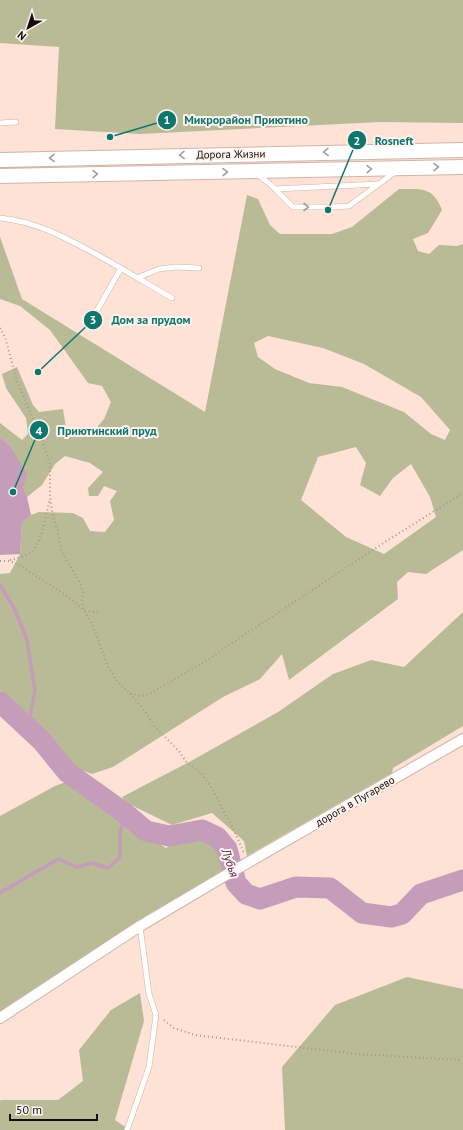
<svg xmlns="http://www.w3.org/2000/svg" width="463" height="1130" font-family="'PT Sans',sans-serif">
<rect width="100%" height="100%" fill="#fee2d6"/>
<path fill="#b9bb96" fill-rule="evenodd" d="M0,0h463v123l-83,-1 -240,12 -85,-5 4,-82 -59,-4z
M399,189c22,0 34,-3 43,21l-14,23 -15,6 5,12 11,3 10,-9 18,1 6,-2v306l-37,24 -18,-2 -11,10 1,17 -109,81 -7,-26 -22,25 -37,18 -110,70 -21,7 -17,-6 -75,-77v-117l10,-1 10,-19 2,-31 9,-8 8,-3 34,1 10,5 7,13 15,1 9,-12 -4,-19 7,-10 -13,-5 -6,10h-9l-1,-8 15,-16 -13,-9 -25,-7 -10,8 -13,21 -15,12 -4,-10 -13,-41 -10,-9v-14l22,17 6,-6 -2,-16 -20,-30 -4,-14 15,-7 16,38 6,7 24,-3 4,25 22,3 15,-18 7,-17 -9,-16 -14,-3 -38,-53 -30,-24 -20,-7v-62l22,62 183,113 42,-217 11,4 12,26 10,9h52l20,-7zM268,336l55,12 41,16 57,33 29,33 -5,10 -14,-6 -27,-22 -62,-25 -33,-4 -34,-14 -17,-12 -4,-14zM356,447l10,16 -6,22 20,11 13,-18 18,-14 19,33 6,20 -52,37 -38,-17 -45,-37 17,-43z
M463,612v114l-70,42 -1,5 -145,83 -3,-15 -32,-28 -40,12 -47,-23 -3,-5 69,-36 87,-49 55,-38 38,-14 33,7z
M71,780l36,30 24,17 35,21 19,-11 7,1 13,-2 15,11 3,23 -223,142v-196l55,-30z
M407,977l56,12v141h-178l-3,-63 53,-62z
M140,993l4,28 -29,99 15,10h-130v-29l1,-1h57l25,-19 -4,-31 32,-40z"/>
<path fill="#c59cb9" d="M0,437l10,9 17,28 -4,13 4,10 4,18 -9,8 -2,31 -20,1z"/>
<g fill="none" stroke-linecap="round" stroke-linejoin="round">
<path stroke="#c59cb9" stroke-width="3.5" d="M0,585l15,25 12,30 8,51 -7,36
M0,704l2,-1
M0,893l58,-34 19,8 15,-4 16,5 12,-11v-25l6,-18"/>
<path stroke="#c59cb9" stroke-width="21" d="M0,702l42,39 25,31 59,42 20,17 23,5 33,-6 15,7 10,12 9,34 10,11 14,5 36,-12 34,1 32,25 29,4 11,-3 19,-20 42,-14"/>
<g stroke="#d0b5aa" stroke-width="6">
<path id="lane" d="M0,123l16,-1
M257,174l13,10 23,23h32
M275,189l103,-5
M331,207l18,-1 46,-34
M0,218c37,4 62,18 94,35 27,15 52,30 78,45
M137,278l22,-9 17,-2 23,1
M94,316l27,-48
M127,1130l22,-63 7,-52 -7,-21 -9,-68"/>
</g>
<g stroke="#d0b5aa" stroke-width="12">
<path id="street" d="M0,1018l140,-92 81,-48 242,-139"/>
</g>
<g stroke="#d0b5aa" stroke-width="16">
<path id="secondary" d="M0,160l463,-10
M0,176l463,-9"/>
</g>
<path stroke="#ab968d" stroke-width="2" stroke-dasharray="1 3" stroke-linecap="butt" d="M0,328l5,9 12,44 25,59 8,24v34l3,19 5,14 2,13 2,8 17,29 4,11 -1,8 2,10 9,16 15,41 9,14 12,12 13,3 7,-2 62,-36 12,-9 162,-107 78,-49
M10,560c8,-2 18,-4 23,-10 10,-11 13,-37 17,-51
M0,561h10l9,4 48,31 17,14 15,3
M130,694l12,13 12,19 25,25 8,12 14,10 11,15 13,26 7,12 12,27
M164,1020l10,8 21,7 161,19 107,6"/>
<use href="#lane" stroke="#fff" stroke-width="5"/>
<use href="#street" stroke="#fff" stroke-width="10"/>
<use href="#secondary" stroke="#fff" stroke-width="14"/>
</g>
<defs><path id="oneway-chevron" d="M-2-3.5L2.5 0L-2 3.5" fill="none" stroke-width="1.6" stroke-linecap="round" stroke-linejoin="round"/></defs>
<g stroke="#a29e9d">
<use href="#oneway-chevron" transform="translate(326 152) rotate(179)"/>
<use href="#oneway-chevron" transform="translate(182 155) rotate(179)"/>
<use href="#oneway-chevron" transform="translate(52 158) rotate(179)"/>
<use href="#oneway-chevron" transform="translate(436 167) rotate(-1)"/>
<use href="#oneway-chevron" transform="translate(369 169) rotate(-1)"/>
<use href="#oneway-chevron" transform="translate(225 172) rotate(-1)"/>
<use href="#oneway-chevron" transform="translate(95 174) rotate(-1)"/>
<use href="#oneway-chevron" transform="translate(306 207)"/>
</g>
<g text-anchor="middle" stroke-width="4" stroke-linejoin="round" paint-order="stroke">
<g font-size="11" fill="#160d09" stroke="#fef3ee">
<text transform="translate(231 154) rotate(-1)" y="4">Дорога Жизни</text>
<text transform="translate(355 801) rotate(-30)" y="4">дорога в Пугарево</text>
</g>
<g font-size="12" font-style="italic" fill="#501e44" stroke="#fef3ee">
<text transform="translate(230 863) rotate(71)" y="4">Лубья</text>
</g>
</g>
<path fill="none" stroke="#0f766e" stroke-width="1.5" d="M110 137L167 120M328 210L357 140M38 372L93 320M13 492L39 430"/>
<g fill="#0f766e" stroke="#fef3ee" stroke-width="1.5">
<circle cx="110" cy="137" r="4"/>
<circle cx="328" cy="210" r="4"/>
<circle cx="38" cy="372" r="4"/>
<circle cx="13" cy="492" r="4"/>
<circle cx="167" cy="120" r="10"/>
<circle cx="357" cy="140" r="10"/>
<circle cx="93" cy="320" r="10"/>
<circle cx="39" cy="430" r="10"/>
</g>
<g font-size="12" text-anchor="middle" font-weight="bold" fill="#fff">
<text x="167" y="124">1</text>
<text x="357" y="145">2</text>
<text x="93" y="324">3</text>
<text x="39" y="435">4</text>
</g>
<g font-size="12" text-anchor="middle" font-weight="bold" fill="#0f766e" stroke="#fef3ee" stroke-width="4" stroke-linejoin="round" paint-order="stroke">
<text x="246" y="124">Микрорайон Приютино</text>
<text x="394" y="145">Rosneft</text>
<text x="151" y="324">Дом за прудом</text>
<text x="107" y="435">Приютинский пруд</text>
</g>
<g transform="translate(28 28) rotate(219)" stroke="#fef3ee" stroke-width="3" paint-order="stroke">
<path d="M0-3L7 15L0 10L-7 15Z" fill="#160d09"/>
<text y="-6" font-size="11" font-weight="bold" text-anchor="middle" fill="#160d09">N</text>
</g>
<path d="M10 1114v6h87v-6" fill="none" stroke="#160d09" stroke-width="2"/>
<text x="16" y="1114" font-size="12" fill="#160d09" stroke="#fef3ee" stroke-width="3" paint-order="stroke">50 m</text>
</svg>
